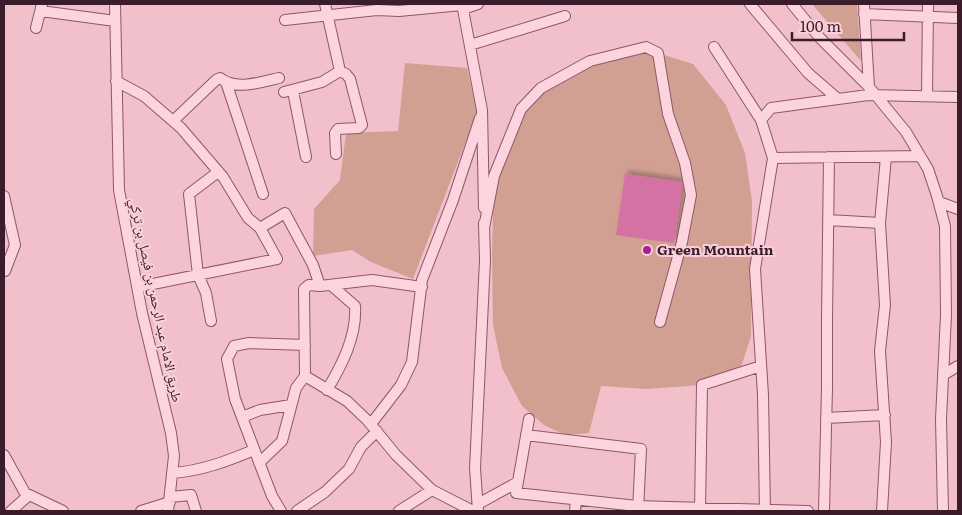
<svg xmlns="http://www.w3.org/2000/svg" width="962" height="515" font-family="Literata,'Noto Naskh Arabic',serif">
<defs>
<filter id="shadow"><feDropShadow dx="3.5" dy="-3.5" stdDeviation="2.5" flood-color="#0004"/></filter>
</defs>
<rect width="100%" height="100%" fill="#f2c0cb"/>
<path fill="#d29f93" d="M812,4h45l4,57z
M633,52l25,1 35,11 33,41 19,48 7,48 -1,135 -9,28 -6,10 -34,11 -55,4 -46,-3 -12,47 -24,2 -21,-10 -22,-19 -20,-38 -9,-43 -1,-72 2,-77 27,-67 20,-21 49,-27z
M405,63l62,5 10,44 -64,167 -42,-17 -19,-12 -39,6 1,-47 26,-29 6,-47 52,-2z"/>
<path fill="#d472a4" filter="url(#shadow)" d="M625,174l58,8 -9,61 -58,-8z"/>
<g fill="none" stroke-linecap="round" stroke-linejoin="round">
<g stroke="#8d566c" stroke-width="12">
<path id="minor" d="M115,4l4,186 23,123 29,120 3,23 -6,55
M325,4l15,67 6,3 4,5 12,46 -3,3 -21,1 -3,4 1,21
M462,4l20,106 2,98
M750,4l58,69 30,26
M792,4l28,34 49,49 37,45 22,37 9,27 8,30 1,89 -5,104 2,92
M864,4l5,83
M463,9l15,-5
M41,11l74,10
M864,14l94,4
M285,20l92,-10 22,1 63,-6
M36,28l6,-24
M470,45l95,-29
M714,47l47,73 12,38 -18,111 8,126 2,116
M116,81l28,15 37,32 42,49 25,41 12,10 17,31 -139,28
M226,82l37,112
M293,91l13,66
M284,92l38,-10 18,-11
M927,96l1,-92
M761,120l10,-12 97,-13 90,2
M173,121l43,-41 4,-2c16,13 41,4 59,0
M773,158l147,-2
M4,196l11,49 -10,26
M939,202l19,7
M828,220l52,3
M260,228l25,-15 28,52 7,21
M484,228l10,-52 27,-67 20,-21 49,-27 56,-14 12,6 10,61 17,49 6,32 -9,47 -22,80
M211,321l-5,-28 -8,-18 -9,-81 29,-22
M943,375l15,-9
M305,376l42,25 21,20 28,34 36,35 41,21
M327,390c15,-25 30,-54 28,-84l-24,-21
M242,417l18,-7 31,-5
M826,418l59,-3
M529,419l-13,74 121,13 171,5
M371,424l30,-39 11,-23 10,-82 31,-80 27,-82
M526,435l115,14 -3,62
M4,455l21,38 38,18
M259,463l23,-22 14,-53 9,-12 -1,-87 5,-4 11,1 52,-6 50,7
M172,473c30,-2 55,-12 82,-23
M170,497l21,-2 5,16
M478,504l40,-22
M11,511l18,-16
M141,511l29,-9
M281,511l-9,-15 -37,-97 -8,-40 7,-13 15,-3 56,2
M297,511l28,-19 24,-23 12,-22 16,-16
M399,511l33,-21
M478,511l-3,-43 10,-208 -1,-37
M575,511l1,-11
M700,511l2,-126 59,-19
M824,511l3,-123v-69l2,-162
M882,511l4,-69 -6,-91 5,-46 -5,-82 6,-66"/>
</g>
<use href="#minor" stroke="#fcd4dd" stroke-width="10"/>
</g>
<circle fill="#a32099" stroke="#f9d0d9" stroke-width="2" cx="647" cy="250" r="5"/>
<g text-anchor="middle" stroke-width="4" stroke-linejoin="round" paint-order="stroke">
<g font-size="14" font-weight="bold" fill="#3b1c2a" stroke="#f9d0d9" text-anchor="start">
<text x="657" y="255">Green Mountain</text>
</g>
<g font-size="14" fill="#3b1c2a" stroke="#f9d0d9">
<text transform="translate(156 300) rotate(78)" y="5">طريق الامام عبد الرحمن بن فيصل بن تركي</text>
</g>
</g>
<rect width="962" height="515" fill="none" stroke="#3b1c2a" stroke-width="10"/>
<path d="M792 32v8h112v-8" fill="none" stroke="#3b1c2a" stroke-width="2.5"/>
<text x="800" y="32" font-size="15" fill="#3b1c2a" stroke="#f9d0d9" stroke-width="4" paint-order="stroke">100 m</text>
</svg>
